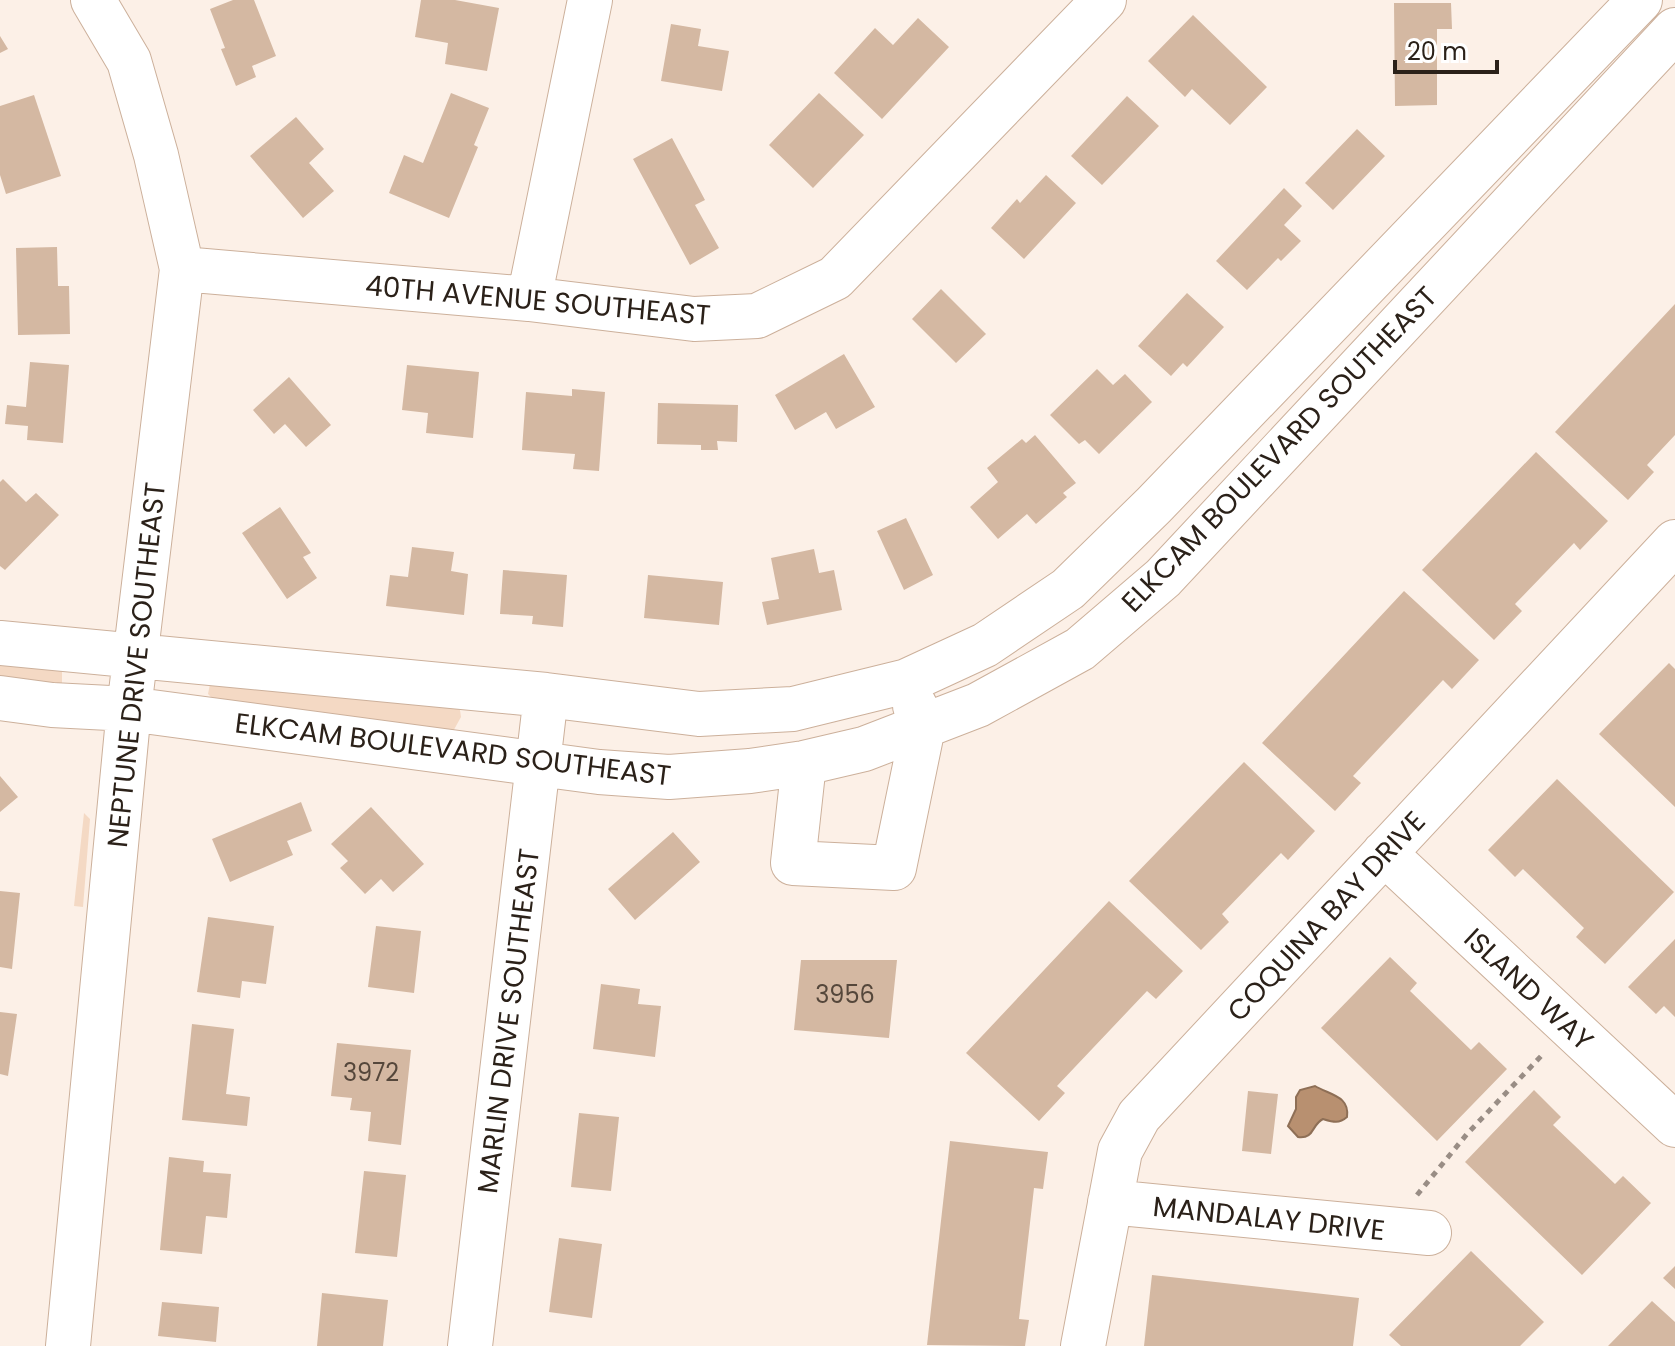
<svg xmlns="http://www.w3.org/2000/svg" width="1675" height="1346" font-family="Poppins,sans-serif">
<rect width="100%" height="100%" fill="#fcf0e7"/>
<path fill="#f4d9c4" d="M0,658l62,13v18l-62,-2z
M210,684l244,22 6,4 1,7 -10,18 -236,-34 -7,-7z
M84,813l6,6 -7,88 -9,-1z"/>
<path fill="#b89070" stroke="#8e6f56" stroke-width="2" d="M1315,1086c15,9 35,10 32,31 -8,7 -14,5 -24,2 -12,6 -8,20 -25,18l-10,-11 8,-17v-12l4,-7z"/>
<path fill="#d4b8a2" d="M233,0h21l22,56 -24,10 4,11 -20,9 -15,-37 4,-1 -15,-39z
M421,0h34l44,8 -12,63 -42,-7 3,-21 -33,-6z
M1394,3h57l1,26h-15v76l-42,1z
M1193,15l74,72 -37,38 -38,-36 -7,8 -37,-36z
M918,18l31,29 -67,72 -48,-46 41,-45 18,17z
M671,24l30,5 -3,17 31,5 -7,40 -61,-10z
M0,36l8,13 -8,4z
M451,93l38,15 -15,37 4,2 -29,71 -60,-25 15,-38 19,8z
M819,93l45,42 -51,53 -44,-43z
M34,95l27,81 -55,18 -6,-19v-69z
M1127,96l32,30 -57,59 -31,-29z
M296,117l28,32 -15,14 25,28 -31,27 -53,-62z
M1357,129l28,27 -52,54 -28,-27z
M672,138l33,62 -10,5 24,43 -29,17 -57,-106z
M1046,175l30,28 -52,56 -33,-31 26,-29 3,4z
M1284,188l18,18 -18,19 17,16 -20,20 -3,-3 -31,32 -31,-29z
M57,247l1,39h11l1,48 -52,1 -2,-87z
M941,289l45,45 -30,29 -44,-44z
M1187,293l37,34 -37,40 -4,-4 -12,13 -33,-30z
M1675,304v131l-28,30 7,7 -26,28 -73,-68z
M844,354l31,53 -39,22 -10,-17 -31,18 -20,-35z
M30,362l39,3 -6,78 -36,-3 1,-14 -23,-2 2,-19 19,2z
M407,365l72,7 -6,66 -47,-5 2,-20 -26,-3z
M1097,369l16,16 12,-11 27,28 -53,52 -14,-14 -6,4 -29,-29z
M289,377l42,48 -25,22 -21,-23 -11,10 -21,-24z
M572,389l33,3 -6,79 -26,-2 2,-15 -53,-4 4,-58 46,4z
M658,403l80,2 -1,37 -20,-1 1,9h-17v-5l-44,-1z
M1035,435l41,48 -13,10 4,4 -31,27 -9,-10 -29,25 -28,-32 28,-25 -11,-14 35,-29 4,4z
M1536,452l72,69 -28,29 -6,-7 -59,61 7,7 -28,29 -72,-70z
M3,479l23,23 10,-9 23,22 -54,55 -5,-4v-84z
M280,507l31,46 -8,4 14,21 -30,21 -45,-66z
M906,518l27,57 -29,15 -27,-59z
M412,547l42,5 -3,19 17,3 -4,41 -78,-9 4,-31 18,2z
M814,549l5,24 15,-3 8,40 -75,15 -5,-23 17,-3 -8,-41z
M503,570l64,5 -4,52 -31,-3 1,-8 -33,-2z
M648,575l75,7 -4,43 -75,-7z
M1404,591l75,69 -27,29 -9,-9 -90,96 8,7 -26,28 -73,-68z
M1669,663l6,6v138l-76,-73z
M1244,762l71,69 -27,29 -7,-7 -59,61 7,8 -28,28 -72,-69z
M0,776l18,21 -18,15z
M1557,779l117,113 -69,72 -29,-27 8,-9 -61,-59 -8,8 -27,-27z
M301,802l11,29 -25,10 6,14 -63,27 -18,-43z
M371,807l53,57 -31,28 -12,-13 -16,15 -25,-26 8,-7 -17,-17z
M673,832l27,30 -65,58 -27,-31z
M0,891l20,2 -8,76 -12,-2z
M1109,901l74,70 -27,28 -9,-8 -90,95 8,7 -26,28 -73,-68z
M208,917l66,9 -8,58 -24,-3 -2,17 -43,-6z
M376,926l45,5 -7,62 -46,-6z
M1675,939v78l-11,-11 -8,8 -28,-27z
M1390,957l27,26 -7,8 61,59 8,-8 28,27 -70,72 -116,-113z
M801,960h96l-8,78 -95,-8z
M601,984l39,5 -2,15 23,2 -6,51 -62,-8z
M0,1012l17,2 -9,62 -8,-2z
M192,1024l42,5 -8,65 24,3 -3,29 -65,-6z
M337,1043l74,7 -10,95 -33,-4 3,-29 -21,-2 2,-12 -21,-2z
M1534,1090l27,27 -8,8 62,59 8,-8 28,27 -69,72 -117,-113z
M1248,1091l30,3 -7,60 -29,-3z
M579,1113l40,4 -8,74 -40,-4z
M950,1141l98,11 -5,37 -9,-1 -15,131 10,1 -4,26 -98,-1z
M169,1157l35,4 -1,11 28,2 -4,44 -21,-2 -4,38 -42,-4z
M364,1171l42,4 -9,82 -42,-4z
M559,1238l43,6 -10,74 -43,-6z
M1471,1251l73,71 -24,24h-119l-12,-11z
M1675,1266v23l-12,-11z
M1152,1275l207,23 -6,48h-209z
M322,1293l66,7 -5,46h-66z
M1652,1301l23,21v24h-67z
M162,1302l57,5 -3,35 -58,-6z"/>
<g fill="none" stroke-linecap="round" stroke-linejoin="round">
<g stroke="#ccb09b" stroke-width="46">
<path id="minor" d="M182,269l347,30 165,20 63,-3 78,-38 269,-278
M529,299l61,-299
M0,643l546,52 153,19 94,-5 114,-28 78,-36 83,-56 86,-84 486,-505
M0,698l52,7 77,4 470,63 70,5 81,-6 54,-8 60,-14 114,-44 102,-56 83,-71 512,-548
M804,763l-11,100 101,5 29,-141 -8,-21
M1384,853l291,272
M1110,1202l319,31
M68,1346l61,-637 53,-440 -26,-114 -27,-94 -36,-61
M470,1346l76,-651
M1083,1346l37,-195 19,-35 536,-574"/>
</g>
<path stroke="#998d85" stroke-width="5" stroke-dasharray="6 6" stroke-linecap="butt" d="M1417,1195l50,-61 77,-81"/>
<use href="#minor" stroke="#fff" stroke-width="44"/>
</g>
<g text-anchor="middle" stroke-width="6" stroke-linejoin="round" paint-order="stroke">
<g font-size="24" fill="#55473b">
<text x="845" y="1003">3956</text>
<text x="371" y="1081">3972</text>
</g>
<g font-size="28" fill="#2b2119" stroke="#fff">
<text transform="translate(538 300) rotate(5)" y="10">40TH AVENUE SOUTHEAST</text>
<text transform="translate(1279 449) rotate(-46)" y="10">ELKCAM BOULEVARD SOUTHEAST</text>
<text transform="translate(136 665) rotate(-84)" y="10">NEPTUNE DRIVE SOUTHEAST</text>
<text transform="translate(453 749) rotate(7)" y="10">ELKCAM BOULEVARD SOUTHEAST</text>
<text transform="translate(1326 916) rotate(-47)" y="10">COQUINA BAY DRIVE</text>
<text transform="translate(1529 989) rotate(43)" y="10">ISLAND WAY</text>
<text transform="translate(508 1021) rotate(-83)" y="10">MARLIN DRIVE SOUTHEAST</text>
<text transform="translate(1269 1218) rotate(6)" y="10">MANDALAY DRIVE</text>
</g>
</g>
<path d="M1395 60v12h102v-12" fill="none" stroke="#2b2119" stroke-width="4"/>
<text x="1407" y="60" font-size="24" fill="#2b2119" stroke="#ffffff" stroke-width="6" paint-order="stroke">20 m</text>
</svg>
